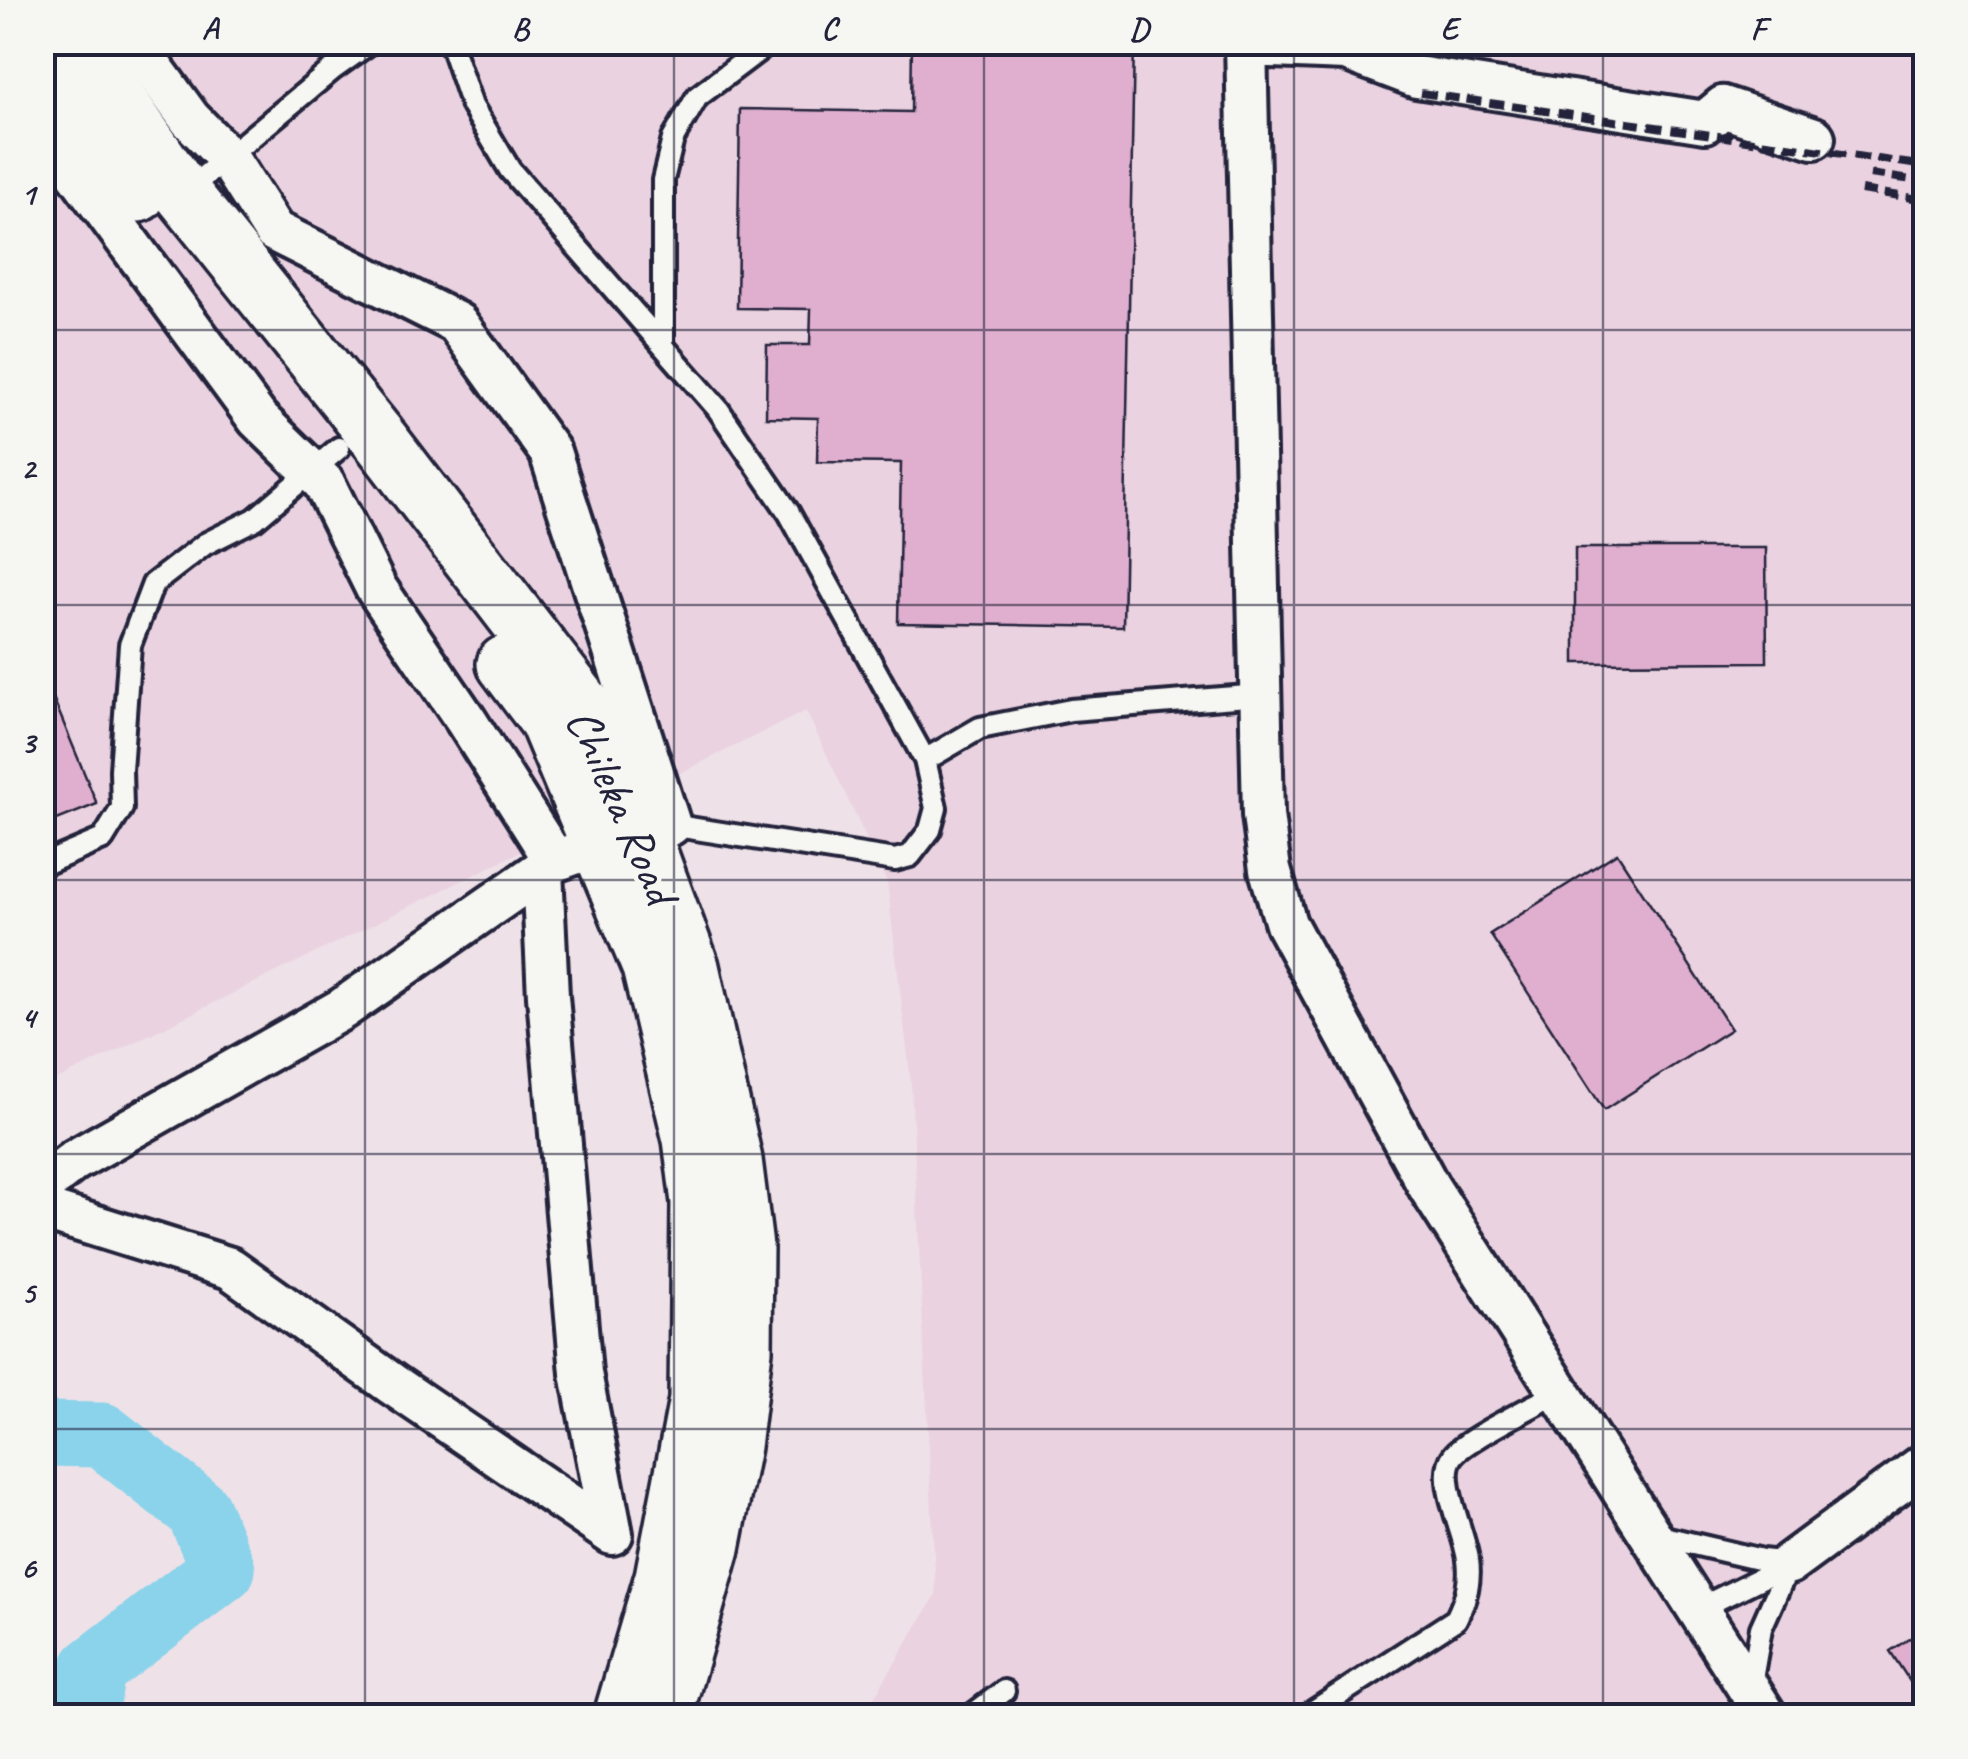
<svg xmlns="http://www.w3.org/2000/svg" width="1968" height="1759" font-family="Caveat,sans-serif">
<rect width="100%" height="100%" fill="#efe1e8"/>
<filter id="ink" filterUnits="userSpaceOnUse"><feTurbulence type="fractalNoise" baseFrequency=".01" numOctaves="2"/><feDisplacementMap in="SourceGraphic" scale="20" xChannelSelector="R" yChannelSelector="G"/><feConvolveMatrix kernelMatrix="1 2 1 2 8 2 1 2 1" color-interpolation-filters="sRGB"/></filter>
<g filter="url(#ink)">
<path fill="#ead2e0" d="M43,43h1882v1673h-1062l73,-121 -25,-512 -24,-201 -81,-171 -763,376z"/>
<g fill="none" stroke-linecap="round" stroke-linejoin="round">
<path stroke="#8ad3ea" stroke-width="65" d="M42,1434l60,1 96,75 25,59 -130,100 -7,47"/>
</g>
<path fill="#e0afcf" stroke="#22223b" stroke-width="2.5" d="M912,42h222l-11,585 -225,-4 3,-160 -84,-1 1,-44 -52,-1 1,-72h43l1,-36 -74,-1 3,-199 171,3z
M1575,548h191l1,114 -192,1z
M42,671l55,133 -55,22z
M1617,853l114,176 -127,81 -114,-176z
M1926,1628v78l-36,-55z"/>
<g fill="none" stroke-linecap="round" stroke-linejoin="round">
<g stroke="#22223b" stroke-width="28">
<path id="service" d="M450,42l22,64 38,64 208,239 71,104 136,247 11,48 -6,22 -20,26 -15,4 -225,-35
M184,193l149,-124 38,-27
M663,346v-166l10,-41 24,-42 73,-55
M925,760l55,-32 91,-18 189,-15
M42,865l61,-26 19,-31 -1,-38 9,-125 23,-61 52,-40 50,-25 84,-71
M1655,1535l107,25 28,3
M1696,1610l93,-46
M1751,1685l10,-57 29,-65
M971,1716l33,-25
M1306,1716l150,-97c10,-20 15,-37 12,-59 -3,-27 -32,-82 -15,-104 12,-17 84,-51 106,-64"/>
</g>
<g stroke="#22223b" stroke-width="48">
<path id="minor" d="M134,42l56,77 37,38 47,74 183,92 93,129 120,373 -29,6
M1246,42l17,773 7,55 16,54 143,263 337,529
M1246,46l100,4 71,27 288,45 18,-15 91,31
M42,125l216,294 66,64 52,105 91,134 88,139 44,-16
M42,1186l33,-26 267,-151 213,-148
M42,1209l188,59 162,116 220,150 -31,-161 -33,-377 -6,-126
M1790,1563l136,-100"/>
</g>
<g stroke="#22223b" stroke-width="62">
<path id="trunk" d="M78,42l105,152 198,247 201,262 59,128 50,136 43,193 11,87 -1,103 -12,96 -20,102 -48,168
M42,61l96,133
M505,664l42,56 103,247 41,172 8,63 -2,198 -34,177 -41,139"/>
</g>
<use href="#service" stroke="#f6f6f2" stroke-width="20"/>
<use href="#minor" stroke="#f6f6f2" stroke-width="40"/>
<use href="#trunk" stroke="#f6f6f2" stroke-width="55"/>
<path stroke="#22223b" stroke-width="8" stroke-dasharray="15 8" stroke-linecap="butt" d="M1421,93l505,73
M1870,174l56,8
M1861,190l65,10"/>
</g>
</g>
<path fill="none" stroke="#22223b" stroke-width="2.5" stroke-opacity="0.55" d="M365,42v1674M674,42v1674M984,42v1674M1294,42v1674M1603,42v1674M42,330h1884M42,605h1884M42,880h1884M42,1154h1884M42,1429h1884"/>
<g text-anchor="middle" stroke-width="9" stroke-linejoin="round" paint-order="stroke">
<g font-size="48" fill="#22223b" stroke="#f6f6f2">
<text transform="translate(623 805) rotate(66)" y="17">Chileka Road</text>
</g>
</g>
<rect width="1968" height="1759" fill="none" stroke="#f6f6f2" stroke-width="110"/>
<rect x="55" y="55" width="1858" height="1649" fill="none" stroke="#22223b" stroke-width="4"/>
<g font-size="32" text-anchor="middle" font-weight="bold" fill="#22223b">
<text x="210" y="39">A</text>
<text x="520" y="39">B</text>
<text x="829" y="39">C</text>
<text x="1139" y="39">D</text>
<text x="1449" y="39">E</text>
<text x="1758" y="39">F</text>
<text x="28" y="204">1</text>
<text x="28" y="479">2</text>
<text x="28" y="753">3</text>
<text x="28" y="1028">4</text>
<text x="28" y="1303">5</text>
<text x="28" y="1578">6</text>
</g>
</svg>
